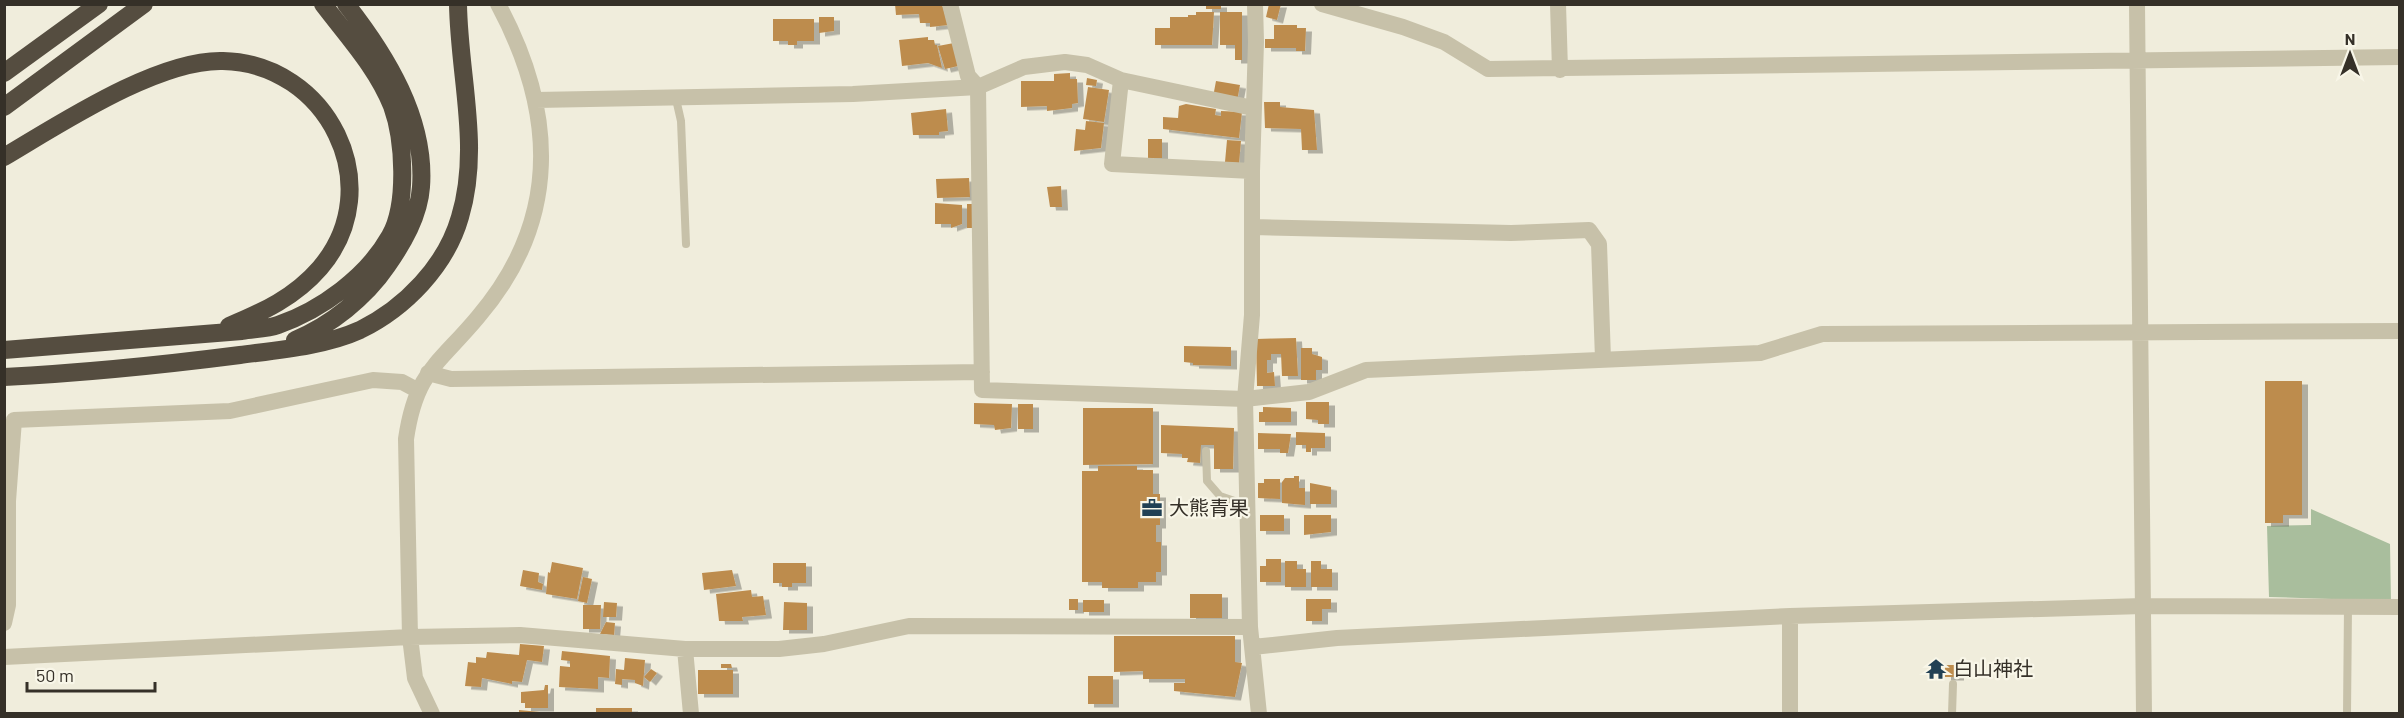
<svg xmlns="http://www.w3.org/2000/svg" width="2404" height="718" font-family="Barlow,'Noto Sans JP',sans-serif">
<defs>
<filter id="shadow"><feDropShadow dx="6" dy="3.5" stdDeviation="0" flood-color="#0004"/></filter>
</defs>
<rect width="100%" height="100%" fill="#f0eddc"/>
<path fill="#a9be9d" d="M2311,509l79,35 1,57 -122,-4 -2,-71 44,-1z"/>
<path fill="#bd8c4e" filter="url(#shadow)" d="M895,4h47l6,21 -18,2v-4h-10l-1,-9 -23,1z
M1206,4h15v5h-15z
M1269,4h12l-4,16 -11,-3z
M1196,12h18l-2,33h-57v-17h15v-11h18v-2h8z
M1220,12h22v48h-7v-15h-15z
M819,17h15v14l-15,2z
M773,19h41v22h-17v4h-9v-4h-15z
M1274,25h23v3h9l-1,23h-9v-3h-31v-9h9z
M928,37v3h6l1,5h2l5,23 -14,-5 -26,3 -3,-26z
M954,43l4,23 -13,3 -7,-23z
M1070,73v6h7l1,24 -6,1v4l-25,3v-5l-26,1v-26h33v-7z
M1087,78l10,2 -1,6 -10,-1z
M1216,81l24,4 -3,16 -24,-4z
M1088,87l21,3 -5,32 -21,-3z
M1264,102h16v5l34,3 3,40h-15l-1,-21 -36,-1z
M1186,104l30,5 -1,6 6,1v-5l21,1 -3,26 -76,-9v-12l15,1 1,-12z
M946,109l2,22 -9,1v3h-26l-2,-22z
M1086,121l18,2 -3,25 -27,3 2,-22 9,1z
M1148,139h14v19h-14z
M1227,140l14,1 -2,22 -14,-1z
M969,178l1,19 -33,1 -1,-19z
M1061,186l1,21h-12l-3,-20z
M935,203l27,2v19l-11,4v-4h-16z
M967,204h8v24h-8z
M1296,338l2,38h-16l-1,-22h-10v6h-4v13l7,-1 1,14h-18l-1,-47z
M1184,346l47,1v19l-38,-1v-2l-9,-1z
M1301,348h11v6l10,3v13h-6v10h-15z
M2265,381h37v134h-19v8h-18z
M1306,402h23v22h-11v-4l-12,-1z
M974,403l38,1 -1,24 -16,2 -1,-5 -20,-1z
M1018,404h15v25h-15z
M1263,407l28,1v14h-32v-10h4z
M1083,408h70v56l-70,1z
M1161,425l73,3 -1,41h-19v-24h-13l-1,18 -13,-1 1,-4h-6v-4l-21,-1z
M1296,432l29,1v15h-14v4h-5v-7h-10z
M1258,433l33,1 -3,19h-8v-4h-22z
M1098,466h39v4h16v24h7v31h-4v17h5v30h-5v10h-18v6h-36v-6h-20v-111h16z
M1294,476h5v12h6v17l-23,-2v-21l3,-4h9z
M1264,479h16v20l-22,-1v-15h6z
M1310,483l21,4v17h-21z
M1260,515h24v16h-24z
M1304,515h27v17l-27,3z
M1266,559h15v23h-21v-16h6z
M1285,561h12v8h9v18h-21z
M1311,561h10v8h11v18h-21z
M552,562l31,6 -6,31 -31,-5 2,-22 2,1z
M773,563h33v20h-14v4h-10v-4h-9z
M523,570l16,3 -1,9 5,2 -1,6 -22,-4z
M732,570l4,16 -32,4 -2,-17z
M583,577l9,2 -5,24 -9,-2z
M751,590l1,7 11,-1 3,19 -24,2 1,4h-24l-3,-27z
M1190,594h32v24h-32z
M1069,599h9v11h-9z
M1306,599h25v10h-9v12h-16z
M1083,600h21v12h-21z
M604,602l13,1 -1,14h-13z
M784,602l23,1v27h-24z
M583,605h18l-1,24h-17z
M606,622l9,1 -1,12 -14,-1z
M1114,636h121v26l7,1 -7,34 -61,-6v-8h11v-4h-42v-8l-29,1z
M520,644l24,2 -2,16 -15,-2 -5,22 -10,-1v3l-30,-6 -1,9 -16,-1 3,-24 8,1v-6l10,1 1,-6 32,3z
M562,651l48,5 -1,22 -11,-1v12l-39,-2 1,-21 10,1v-6l-9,-1z
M625,658l20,2 -2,26 -8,-3v-3l-13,-1v6l-7,-1 1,-15 8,1z
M721,664h10l1,4h-11z
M1945,665h13v12h-13z
M651,669l6,4 -7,9 -6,-5z
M698,670h35v24h-35z
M1088,676h25v28h-25z
M545,685h3v23h-23v-5h-4v-11l23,-2z
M596,708h36v6h-36z
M519,710l21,2v2h-21z"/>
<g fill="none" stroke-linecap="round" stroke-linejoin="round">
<path stroke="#c7c1a9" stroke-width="8" d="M676,99l5,22 5,123
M1206,451l1,30 13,15 26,9
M1952,714l1,-30
M2347,714l1,-107"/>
<path stroke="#c7c1a9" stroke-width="16" d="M950,4l18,72 10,11 4,303 263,9 64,-7 57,-22 394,-17 62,-19 578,-3
M1255,4l1,38 -4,129v144l-7,84 5,228 9,87
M1322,4l81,23 41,15 44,27 912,-12
M1558,4l2,66
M2137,4l7,710
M1121,80l132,28
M536,100l317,-6 125,-7 46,-20 41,-5 22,3 34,15 -9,84 140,7
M1253,227l258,6 78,-3 10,14 4,115
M428,373l23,6 531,-7
M1790,616v98
M4,623l4,-18v-104l6,-81 216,-9 143,-31 29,2 15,8
M1253,647l84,-9 453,-22 353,-10 257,1
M685,649l6,65
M4,657l406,-20 110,-2 165,14h94l45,-5 85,-18 341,1
M432,714l-17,-36 -5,-41 -4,-198c10,-68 32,-74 72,-122 83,-97 78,-205 20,-313"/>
<path stroke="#554d40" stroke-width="18" d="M4,73l95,-69
M4,107l140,-103
M4,157c56,-33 154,-98 219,-96 104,2 167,125 97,207 -25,29 -57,44 -91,58
M295,340c35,-14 71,-43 92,-74 16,-23 32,-50 34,-79 5,-68 -35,-132 -75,-183
M4,350l238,-19c11,-2 25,-2 36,-6 43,-15 89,-48 112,-89 18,-32 14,-97 2,-130 -15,-38 -44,-69 -69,-102
M4,377c79,-4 158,-12 236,-22 38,-5 85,-9 120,-25 45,-22 86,-64 100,-113 21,-70 -1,-141 -2,-213"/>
</g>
<defs>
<g id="office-bare" transform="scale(1.62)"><path d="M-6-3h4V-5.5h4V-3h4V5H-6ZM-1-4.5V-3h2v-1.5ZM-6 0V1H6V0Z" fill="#214054" stroke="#f8f6e8" stroke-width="2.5" paint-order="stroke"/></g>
<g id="temple-bare" transform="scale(1.62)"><path d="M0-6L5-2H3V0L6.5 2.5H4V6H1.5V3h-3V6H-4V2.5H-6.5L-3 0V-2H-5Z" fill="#214054" stroke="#f8f6e8" stroke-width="2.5" paint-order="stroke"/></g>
</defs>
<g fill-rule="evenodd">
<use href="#office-bare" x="1152" y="508"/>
<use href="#temple-bare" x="1936" y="669"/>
</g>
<g text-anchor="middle" stroke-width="4.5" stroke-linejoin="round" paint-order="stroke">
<g font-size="20" fill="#353028" stroke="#f8f6e8" text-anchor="start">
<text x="1169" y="515">大熊青果</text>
<text x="1953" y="676">白山神社</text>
</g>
</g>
<rect width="2404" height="718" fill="none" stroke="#353028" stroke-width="12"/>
<g transform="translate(2350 54)" stroke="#f8f6e8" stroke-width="4.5" paint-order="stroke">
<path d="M0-4.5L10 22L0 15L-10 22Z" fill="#353028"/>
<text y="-9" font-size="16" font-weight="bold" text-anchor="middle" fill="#353028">N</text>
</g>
<path d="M27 682v9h128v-9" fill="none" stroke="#353028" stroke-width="3"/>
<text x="36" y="682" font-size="18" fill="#353028" stroke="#f8f6e8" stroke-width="4.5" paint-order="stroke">50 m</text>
</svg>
